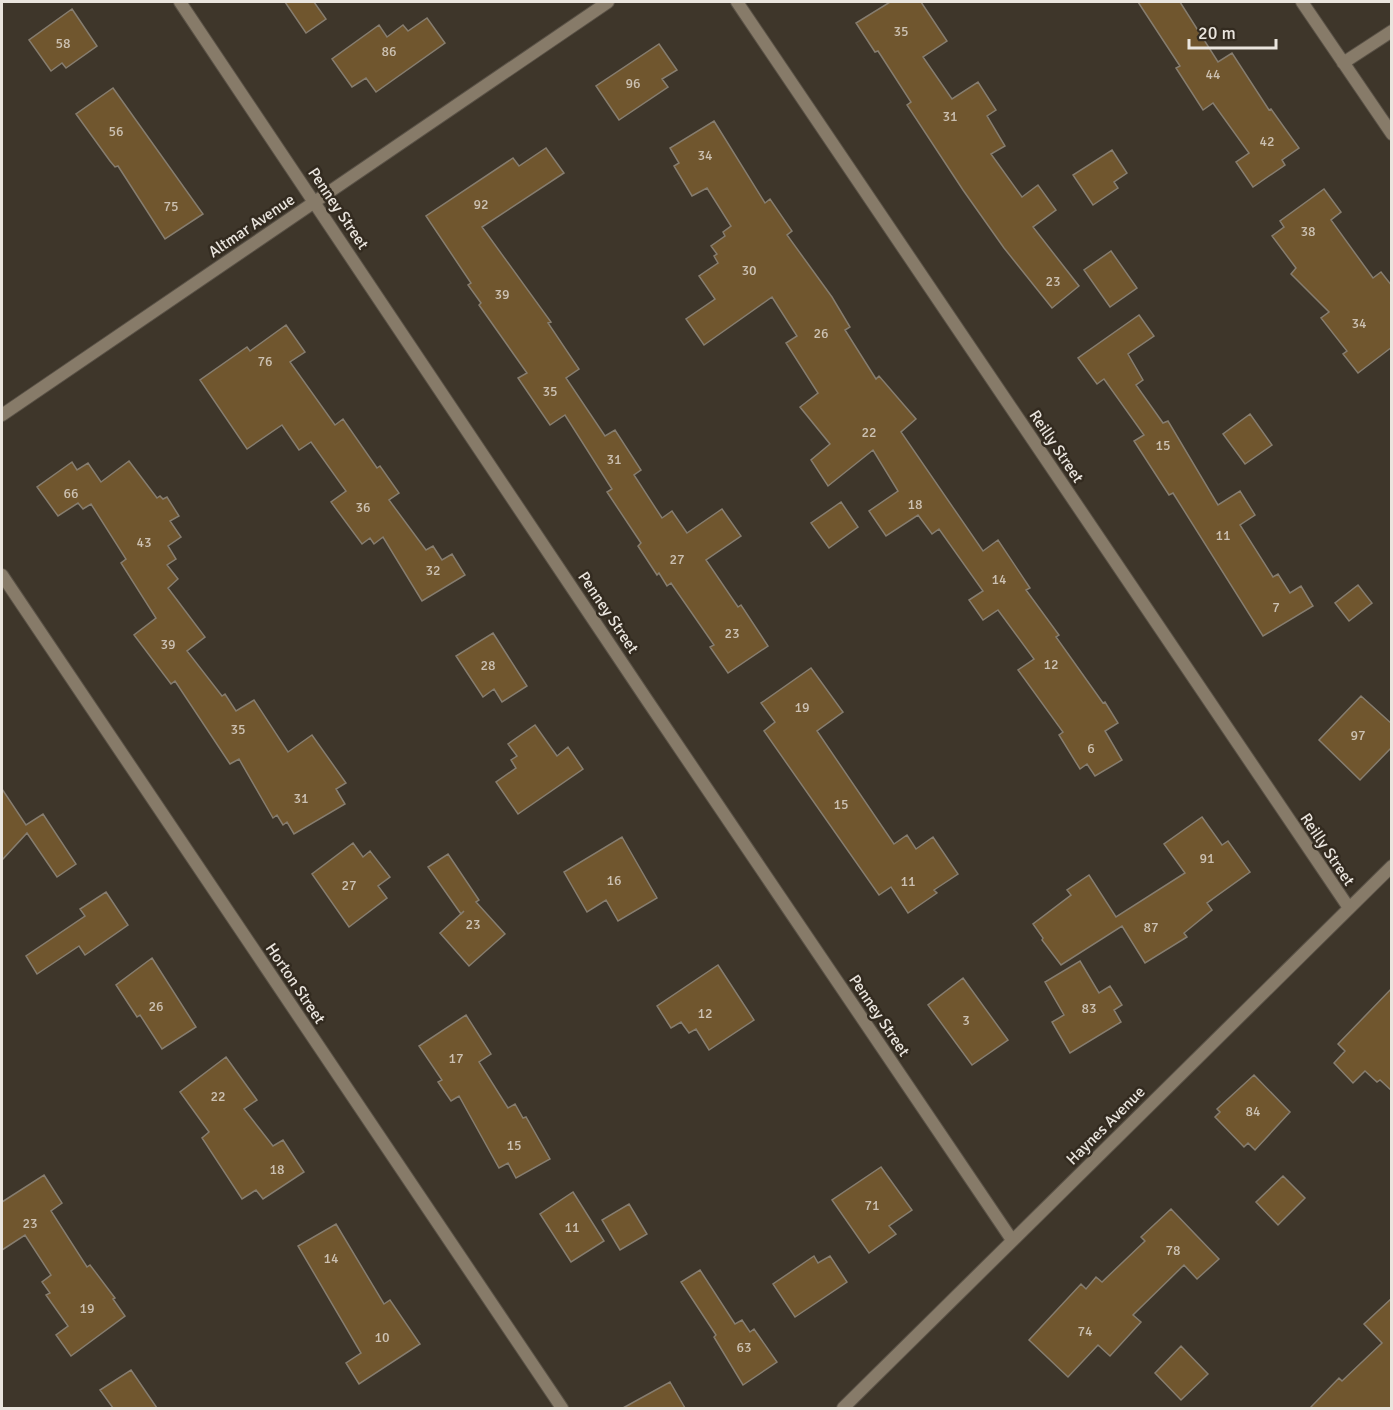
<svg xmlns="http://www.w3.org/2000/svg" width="1393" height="1410" font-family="Signika,sans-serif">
<rect width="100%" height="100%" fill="#3e362a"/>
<path fill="#70562e" stroke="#867d6f" stroke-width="1.5" d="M285,2h29l12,17 -20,14z
M890,2h31l26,39 -24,16 29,42 26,-17 18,28 -9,6 18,30 -14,8 31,43 16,-12 18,25 -23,17 46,59 -27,22 -48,-60 -41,-58 -56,-85 4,-3 -33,-51 -3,1 -19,-29z
M1138,2h42l38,60 14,-9 37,57 2,-1 28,39 -17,12 3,5 -32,22 -17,-25 13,-9 -36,-50 -10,7 -27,-42 4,-2z
M72,9l25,37 -31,22 -4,-5 -11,8 -22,-31z
M427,18l18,25 -69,49 -10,-14 -14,9 -20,-28 47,-34 8,12 16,-12 5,6z
M659,44l18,26 -15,9 6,8 -49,33 -23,-34z
M113,88l90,126 -38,25 -47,-73 -3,1 -5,-6 -34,-47z
M714,121l51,82 5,-4 22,32 -5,4 45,62 18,30 -5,3 31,49 3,-3 37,43 -15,13 82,119 15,-11 32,48 -4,2 33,45 -3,2 47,66 2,-1 13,21 -13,8 17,29 -27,16 -8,-12 -7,5 -21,-34 4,-3 -45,-62 16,-11 -36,-49 -15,10 -14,-20 14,-9 -44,-62 -7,5 -14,-19 -32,21 -17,-25 29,-20 -25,-41 -45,36 -17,-26 19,-16 -30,-37 18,-14 -32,-50 11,-7 -25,-39 -68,48 -18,-26 29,-20 -16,-23 19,-13 -4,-7 3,-2 -6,-8 14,-10 -2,-4 8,-6 -24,-38 -15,8 -18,-30 5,-3 -9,-15z
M546,148l18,25 -82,54 69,95 -3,1 31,46 -13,9 39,58 10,-6 26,40 -7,5 28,43 10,-7 15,22 35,-24 19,27 -35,24 32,47 3,-2 27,41 -40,27 -18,-26 4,-2 -43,-62 -4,3 -8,-13 -2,2 -19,-29 3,-3 -34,-51 5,-3 -47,-74 -15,10 -32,-47 9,-5 -48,-68 2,-2 -13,-18 3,-2 -45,-67 87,-58 6,8z
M1112,150l15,23 -13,9 4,6 -25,17 -20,-30z
M1324,189l17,23 -10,8 42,58 8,-6 11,14v61l-34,26 -15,-19 4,-3 -26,-33 8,-6 -38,-38 5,-6 -24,-32 12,-9 -4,-6z
M1111,251l26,37 -27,19 -26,-37z
M1139,315l15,21 -26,18 15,26 -7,5 27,38 5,-2 50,84 22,-14 15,24 -15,10 33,52 5,-3 12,19 11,-7 12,20 -50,30 -90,-143 -4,2 -35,-54 10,-6 -40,-56 -7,5 -19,-26z
M286,325l19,27 -15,10 45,63 8,-6 34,49 3,-2 19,27 -10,7 37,50 7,-4 9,14 10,-6 13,21 -43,26 -39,-64 -9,7 -4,-6 -8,6 -31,-42 15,-11 -35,-49 -12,8 -17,-25 -35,24 -47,-69 47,-33 3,4z
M1250,414l22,31 -27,19 -22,-30z
M129,461l28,37 3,-2 3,3 4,-2 12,19 -9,5 11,16 -13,9 8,13 -9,6 11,14 -10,9 37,49 -18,14 35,45 3,-2 11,17 18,-11 34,52 24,-17 34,48 -10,6 9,15 -51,30 -7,-12 -4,3 -6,-10 -4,3 -34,-59 -9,5 -55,-83 -4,3 -37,-49 22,-17 -35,-55 5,-4 -35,-55 -8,5 -5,-6 -20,13 -21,-29 35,-25 5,8 11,-7 13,19z
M841,502l17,25 -29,21 -18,-25z
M1358,585l14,18 -23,18 -14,-18z
M493,633l34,53 -25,16 -8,-13 -11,8 -27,-41z
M811,668l32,44 -26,19 77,113 13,-9 9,14 17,-12 25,37 -24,16 3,3 -29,20 -17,-26 -12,8 -115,-164 11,-9 -14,-19z
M1361,696l31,28v23l-32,33 -41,-40z
M535,725l22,31 11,-9 15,22 -65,45 -22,-32 20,-14 -5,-8 6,-4 -9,-12z
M2,789l24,36 17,-11 33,50 -19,13 -30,-44 -25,27z
M1202,817l20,28 6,-4 22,31 -43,31 5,7 -28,23 3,4 -42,26 -23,-37 -61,39 -19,-25 1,-2 -10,-14 38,-29 -4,-5 22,-15 27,42 69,-44 -21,-29z
M622,837l35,61 -39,23 -12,-21 -19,12 -23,-40z
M353,843l10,14 7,-6 20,26 -12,9 9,12 -38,29 -37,-53z
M448,854l31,46 -3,2 29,32 -36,32 -29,-33 24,-22 -3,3 -33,-47z
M106,892l22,33 -43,30 -6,-9 -42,28 -11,-18 59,-40 -5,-7z
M152,958l44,69 -34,22 -22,-34 -3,2 -21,-32z
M1080,961l19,32 11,-7 12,19 -8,5 7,12 -51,31 -18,-31 12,-7 -19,-33z
M718,965l36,55 -45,30 -13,-21 -7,4 -8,-11 -10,6 -14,-22z
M963,978l45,62 -36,25 -44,-60z
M1392,988v103l-12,-11 -3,2 -12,-11 -12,12 -19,-20 11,-12 -7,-7z
M466,1015l25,39 -12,8 29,46 7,-4 8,14 3,-1 24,42 -34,19 -8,-15 -9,5 -40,-72 -8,5 -13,-19 4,-2 -23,-34z
M226,1057l31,43 -13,9 29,37 10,-6 21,32 -41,27 -7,-9 -14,9 -40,-61 7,-6 -29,-40z
M1254,1075l36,37 -35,38 -7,-7 -4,4 -29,-30 5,-5 -3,-3z
M881,1167l31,43 -23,16 7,8 -27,19 -37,-53z
M44,1175l18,28 -11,8 36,56 3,-2 25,33 -2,1 12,17 -54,40 -15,-21 12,-9 -22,-31 4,-2 -8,-11 9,-7 -26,-40 -23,15v-48z
M1283,1176l22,22 -27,27 -22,-23z
M573,1192l31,49 -33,21 -31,-48z
M629,1204l18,30 -27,16 -18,-30z
M1171,1209l48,50 -22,20 -13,-14 -51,50 8,7 -31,34 -12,-11 -30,32 -39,-37 52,-56 5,5 10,-12 6,5 43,-41 -4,-4z
M336,1224l48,80 6,-4 30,44 -61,40 -13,-21 15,-10 -63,-107z
M814,1256l4,7 12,-7 17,26 -52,35 -22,-33z
M700,1270l35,54 7,-4 8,12 4,-3 23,33 -34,23 -29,-48 2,-2 -35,-53z
M1392,1298v110h-82l29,-30 3,3 40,-38 -18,-19z
M1181,1346l27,28 -27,26 -26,-27z
M131,1370l26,38h-44l-13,-18z
M670,1382l15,26h-62z"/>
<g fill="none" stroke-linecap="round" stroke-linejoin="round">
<g stroke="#5a5247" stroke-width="14">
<path id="minor" d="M180,2l467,698 365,540
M737,2l612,906
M1302,2l90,132
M1343,63l49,-32
M2,415l606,-413
M2,575l560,833
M843,1408l549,-542"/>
</g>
<use href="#minor" stroke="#877b69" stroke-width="12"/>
</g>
<g text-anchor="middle" stroke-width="5" stroke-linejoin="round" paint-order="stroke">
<g font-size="14" fill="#ccc1b2">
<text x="901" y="36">35</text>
<text x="63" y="48">58</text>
<text x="389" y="56">86</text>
<text x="1213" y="79">44</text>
<text x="633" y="88">96</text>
<text x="950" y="121">31</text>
<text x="116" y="136">56</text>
<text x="1267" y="146">42</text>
<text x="705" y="160">34</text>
<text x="481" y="209">92</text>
<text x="171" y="211">75</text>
<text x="1308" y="236">38</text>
<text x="749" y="275">30</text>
<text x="1053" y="286">23</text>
<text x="502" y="299">39</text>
<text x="1359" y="328">34</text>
<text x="821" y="338">26</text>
<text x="265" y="366">76</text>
<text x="550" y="396">35</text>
<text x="869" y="437">22</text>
<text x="1163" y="450">15</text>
<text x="614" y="464">31</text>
<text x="71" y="498">66</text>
<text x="915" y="509">18</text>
<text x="363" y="512">36</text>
<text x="1223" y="540">11</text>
<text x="144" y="547">43</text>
<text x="677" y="564">27</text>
<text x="433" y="575">32</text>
<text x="999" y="584">14</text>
<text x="1276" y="612">7</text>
<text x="732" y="638">23</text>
<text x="168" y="649">39</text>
<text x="1051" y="669">12</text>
<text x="488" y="670">28</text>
<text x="802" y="712">19</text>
<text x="238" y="734">35</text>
<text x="1358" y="740">97</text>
<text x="1091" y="753">6</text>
<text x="301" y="803">31</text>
<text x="841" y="809">15</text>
<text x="1207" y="863">91</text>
<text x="614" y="885">16</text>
<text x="908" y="886">11</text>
<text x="349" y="890">27</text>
<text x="473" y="929">23</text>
<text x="1151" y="932">87</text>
<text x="156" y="1011">26</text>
<text x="1089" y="1013">83</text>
<text x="705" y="1018">12</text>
<text x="966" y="1025">3</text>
<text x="456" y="1063">17</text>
<text x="218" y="1101">22</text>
<text x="1253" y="1116">84</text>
<text x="514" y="1150">15</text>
<text x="277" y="1174">18</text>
<text x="872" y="1210">71</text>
<text x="30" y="1228">23</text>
<text x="572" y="1232">11</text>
<text x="1173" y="1255">78</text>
<text x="331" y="1263">14</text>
<text x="87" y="1313">19</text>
<text x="1085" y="1336">74</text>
<text x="382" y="1342">10</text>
<text x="744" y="1352">63</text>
</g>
<g font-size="16" fill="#eae5de" stroke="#332b20">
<text transform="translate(339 208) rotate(56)" y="6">Penney Street</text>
<text transform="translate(251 225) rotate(-34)" y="6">Altmar Avenue</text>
<text transform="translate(1057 446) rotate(56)" y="6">Reilly Street</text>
<text transform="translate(609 612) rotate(56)" y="6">Penney Street</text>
<text transform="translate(1328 849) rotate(56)" y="6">Reilly Street</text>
<text transform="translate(296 983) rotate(56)" y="6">Horton Street</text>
<text transform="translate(880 1015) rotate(56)" y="6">Penney Street</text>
<text transform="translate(1105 1125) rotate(-45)" y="6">Haynes Avenue</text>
</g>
</g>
<rect width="1393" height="1410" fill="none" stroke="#eae5de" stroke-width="6"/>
<path d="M1189 39v9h87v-9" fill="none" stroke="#eae5de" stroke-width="3"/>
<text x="1198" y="39" font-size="18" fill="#eae5de" stroke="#332b20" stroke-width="4.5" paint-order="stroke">20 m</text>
</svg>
